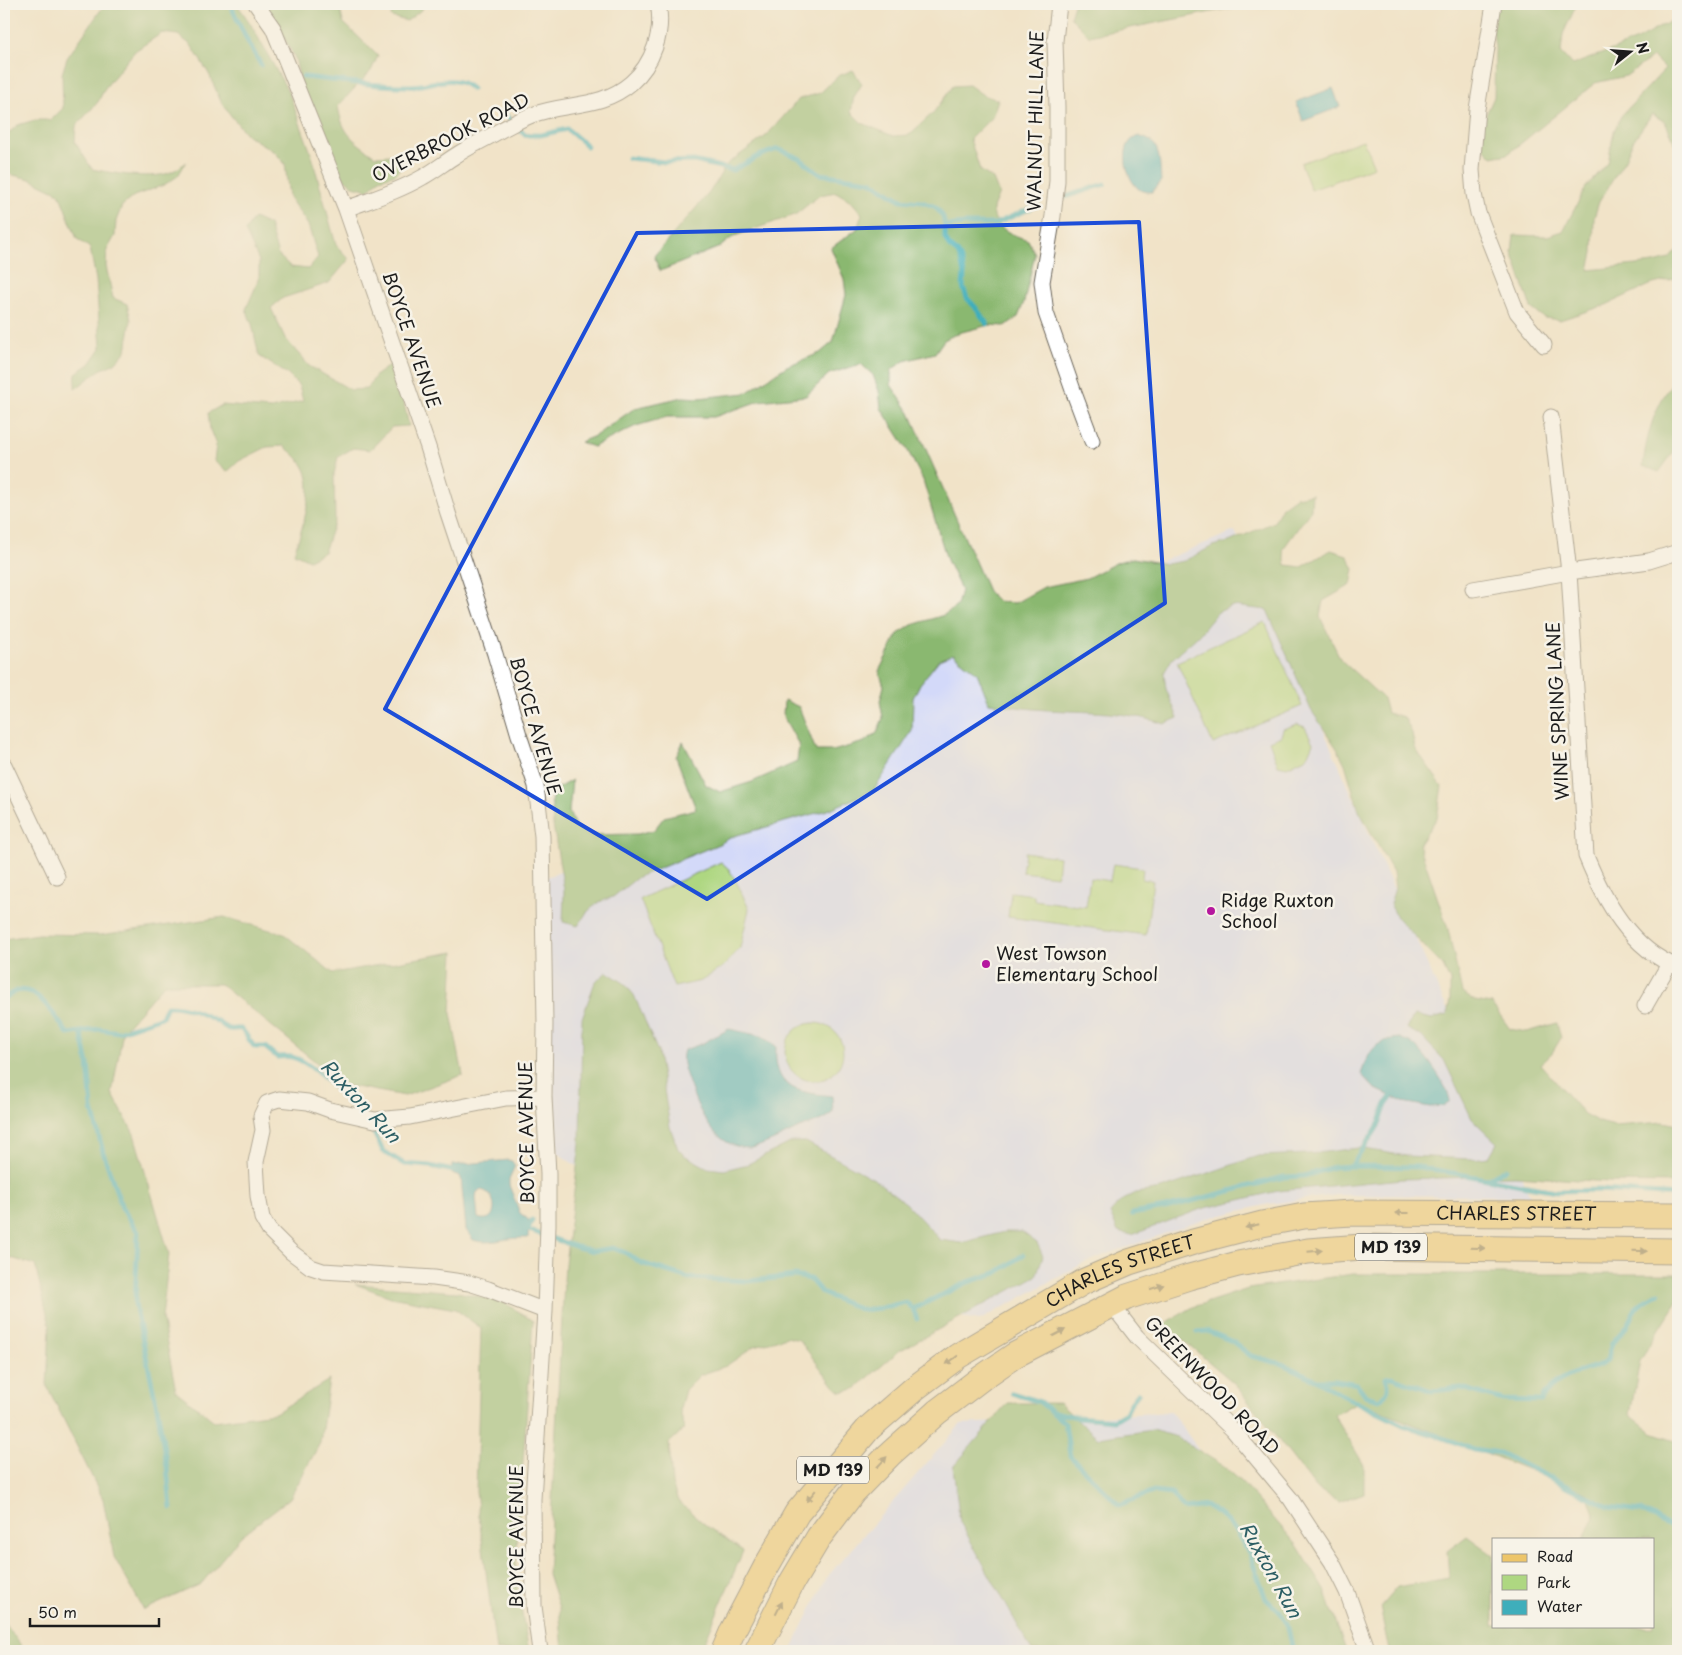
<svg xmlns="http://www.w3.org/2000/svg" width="1682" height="1655" font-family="'Playpen Sans',sans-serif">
<rect width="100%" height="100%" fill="#f7f3e8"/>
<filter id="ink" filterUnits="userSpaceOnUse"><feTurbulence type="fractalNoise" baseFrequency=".02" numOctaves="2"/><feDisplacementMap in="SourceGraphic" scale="10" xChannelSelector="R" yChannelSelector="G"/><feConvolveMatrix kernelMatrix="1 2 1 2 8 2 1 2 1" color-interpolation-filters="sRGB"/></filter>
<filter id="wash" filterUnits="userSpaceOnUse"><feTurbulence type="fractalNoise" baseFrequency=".0096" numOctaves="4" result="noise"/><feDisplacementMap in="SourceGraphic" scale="20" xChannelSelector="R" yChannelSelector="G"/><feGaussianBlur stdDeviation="1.12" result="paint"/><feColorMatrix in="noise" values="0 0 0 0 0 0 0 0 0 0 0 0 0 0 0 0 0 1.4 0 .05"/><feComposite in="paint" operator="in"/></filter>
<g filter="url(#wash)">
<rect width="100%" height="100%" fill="#f1e3c8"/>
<path fill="#d3d9f9" d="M1235,531l295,665 -193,-1 -68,9 -60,14 -121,43 -108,59 -86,-13 -288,-120 -48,-34 -19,-273 366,-140 -21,-66z
M1171,1412l140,189 19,50h-539l36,-74 134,-153z"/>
<path fill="#aed781" stroke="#657a4e" d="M1363,140l11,27 -63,23 -10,-27z
M1265,622l37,84 -89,38 -36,-82z
M1297,724l8,3 8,16 -6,14 -20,10 -9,-2 -9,-24 12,-5 2,-7z
M1025,852l34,5 -2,19 -35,-4z
M721,862l8,7 10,18 10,22 -9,39 -16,18 -23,15 -27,6 -34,-88z
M1113,864l30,4 -1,11 11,2 -7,54 -138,-18 3,-25 23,3v5l52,7 4,-29 20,3z
M785 1052a29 29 0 1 1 58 0a29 29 0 1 1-58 0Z"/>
<path fill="#8ab86f" stroke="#536a46" d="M105,4h132l13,19 39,70 22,60 25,92 13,14 -20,24 -46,15 -12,10 14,30 24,28 42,24 16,-1 9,-14 14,-10 12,30 7,31 -17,1 -22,23 -17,-2 -15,9 -4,17 1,46 -11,32 -15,8 -15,-7c7,-22 22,-62 11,-84 -5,-10 -13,-16 -21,-23l-17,1 -28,14 -12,11 -13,-11 2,-16 -6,-15 -2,-17 14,-8 49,4 32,-8 -4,-15 -12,-12 -28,-18 -7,-32 -6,-15 13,-30v-18l-14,-30 9,-13 15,7 9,30 13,12 17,2 10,-12 -10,-32 -19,-28 -4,-33 -10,-12 -28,-17 -15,-18 -10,-13 -13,-30 -18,-29 -13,-10 -16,-2 -27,18 -30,37 -7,14 -22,24 -1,16 17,27c20,4 63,12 81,2 5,-2 9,-6 13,-9l-8,14 -14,9 -30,11 -12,10 -6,15 -1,15 -8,14 -1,16 7,32 14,6 4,16 -5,31 -11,12 -15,7 -25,19 1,-16 14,-9 11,-16 -5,-68 -6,-32 -13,-9 -18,-46 -29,-14 -26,-6v-36l14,-12 17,-5h16l12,-12 -1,-34 5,-16z
M262,4h77l4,18 35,34 -7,15 -33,35c5,29 14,33 37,50l16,-1 9,13 -4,6 -16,5 -12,11 -15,-4 -12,-10 -39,-87 -7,-31 -15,-28z
M393,4h33l-6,7 -13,10 -16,-4z
M1074,4h179l-164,32 -19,-19z
M1496,4h81l-14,30 -2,19 11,12 63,-24 43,-24v132l-13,-27 -13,-8 -19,27 -8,19 -26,42 -5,16 -1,35 -4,17 65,-7 15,-4 9,-10v29l-29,7 -43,20 -46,15 -16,-2 -13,-10 -19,-56 2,-17 33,1 16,-5 23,-44 22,-24 6,-32 7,-15 44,-47 -12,-12 -27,19 -31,7 -87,71 -16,3 -10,-11 -2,-18 14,-31 1,-49 -2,-17z
M853,70l9,14 -8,13 -3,15 11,11 31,13 16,-1 24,-22 20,-27 16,-1 14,10 15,5 -6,17 -22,22 10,31 13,9 6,15c-2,5 -6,11 -6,16 1,19 20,25 35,30l7,14 -11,48 -6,15 -13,9 -16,-1 -31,8 -14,7 -9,13 -31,8 -13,9v15l19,28 78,178 11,11 16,1 29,-16 43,-9 31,-16 15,-4 33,6 18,-3 29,-15 16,-4 45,-20 8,-15 14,-10 16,-3 -1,16 -28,39 3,16 16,2 29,-17 16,5 7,14 -3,16 -28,16 -3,16 21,43 42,38 4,15 17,4 8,16 3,15 27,38 -5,32 -18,26 29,85 14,64 13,8 17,3 18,25 17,3 30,-9 4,15 -9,15 -12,11 44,50 15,8 16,4 48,-4 15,3v58l-68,-1 -95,-6 -112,3 -125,12 -77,18 -69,26 -14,-3 -8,-19 12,-13 14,-7 25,-4 97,-33 51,-2 49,-6 49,8 65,3 17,-2 8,-14 -25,-24 -28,-59 -23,-24 -15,-8 9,-13 16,4 16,-4 3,-16v-18l-7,-15 -45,-47 -8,-15 5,-16 -2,-16 -34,-61 -14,-47 -7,-14 -27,-40 -44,-100 -35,-4 -14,6 -20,24 -26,23 -8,14 2,16 12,29 -14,6c-42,-15 -86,-11 -130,-15 -15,-1 -30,-4 -45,-6l-12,-30 -24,-19 -14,6 -19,24 -7,14 -1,33 -38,59 -46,20 -94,26 -15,8 -81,33 -25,20 -14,5 -12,10 -9,14 -15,-4 1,-32 -11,-65 -2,-33 21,-12 -3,32 6,14 13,9 50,-1 16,-4 10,-13 32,-8 -20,-52 7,-15 23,43 14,7 32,-10 45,-20 2,-17 -16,-29 1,-16 15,7 17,44h17l31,-9 13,-9 6,-15 -3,-17 4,-15 -5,-15 19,-37 14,-9 32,-10 13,-9 4,-16 -14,-30 -24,-80 -16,-31 -26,-41 -2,-17 -6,-16 -12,-11 -32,10 -23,22 -47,5 -45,16h-47l-31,9 -43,21 -13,-5 15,-6 40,-28 48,-11 16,1 47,-5 41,-27 33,-13 13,-11 13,-47 -2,-16 -13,-31 26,-19 5,-15 -11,-13 -15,-9 -16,3 -25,20 -61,21 -14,11 -60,24 -6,-15 55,-63 18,-29 39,-28 33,-37 21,-6 18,-17z
M1678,378v68l-19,26 -16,-6c3,-30 13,-67 35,-88z
M224,917l60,17 49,39 121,-21 -3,61 12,62 -58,21 -61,-11 -124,-101h-56l-41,47 -11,62 22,41 35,120 -7,64 14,73 38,30 61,-8 54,-33 -9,63 -30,55 -49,38 -40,48 -57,26 -30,-53 -11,-58 -56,-113 3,-60 -15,-61 -31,-9v-317l34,-5 62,1z
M607,972l17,11 10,12 24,57 12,75 8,22 6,6 24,13 16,2 24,-6 44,-22h14l68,37 33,25 33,36 21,3 43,-11h18l15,11 6,13 -7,20 -137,75 -44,38 -14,3 -6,-5 -36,-47 -12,-3 -32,9 -29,20 -26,9 -15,15 -5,19 4,20 -15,14 3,41 6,17 30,26 35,24 -42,100h-138l-4,-43 -11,-34 17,-310 15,-121 2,-125 13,-36z
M1353,1274h325v26l-38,60 -10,55 22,17 26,9v210h-153l-28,-6 -9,6h-99l-9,-44 17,-20 52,-9 -2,-27 20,-15 26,19v71h160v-87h-70l12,-22 -8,-24 -230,-91 -23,13 30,50v28l-25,9 -23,-14 -82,-105 -70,-59 29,-17 55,-18z
M355,1284l102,8 45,9 31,20 -18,255 14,75h-33l-20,-159 5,-164 -26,-19 -64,-12z
M1008,1403h51l39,35 54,-8 25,7 45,28 20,17 55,63 28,45 21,61h-314l-72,-129 -7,-55z
M4,1622l21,29h-21z"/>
<path fill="#3faebb" stroke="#2e656c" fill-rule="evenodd" d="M1333,88l7,19 -37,14 -7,-19z
M1139,136c4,2 9,3 12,5 10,7 9,29 10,40l-9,11c-4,0 -8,0 -12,-2 -15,-10 -23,-49 -1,-54z
M729,1029l32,7 15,10c-3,43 20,46 56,50l1,16c-7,9 -23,12 -34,16 -10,5 -40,20 -49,20 -36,0 -51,-36 -61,-65 -4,-12 -9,-21 -5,-33l17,-6z
M1400,1038c3,2 8,3 11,5 13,8 37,43 39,58l-7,5 -13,1 -27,-5 -29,-14 -13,-14c8,-22 13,-34 39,-36z
M509,1160l3,1 3,5 -6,13v6l11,28 9,7 -1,18c-6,0 -13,0 -20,1 -13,2 -23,5 -35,1l-7,-10 -5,-52 -2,-3 -7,-1v-9zM480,1190c18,1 20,36 -2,28l-2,-21 1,-5z"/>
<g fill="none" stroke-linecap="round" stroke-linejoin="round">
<path stroke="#3faebb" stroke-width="5" d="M230,4l17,36 14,25
M303,77c35,3 72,10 107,9 22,0 43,-14 62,3
M503,112l22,23h16l26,-6 20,17
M628,158l37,4 29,-1 39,9 28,-15 17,-6 21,9 21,16 50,7 31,19 21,2 14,5 7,10 2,9v12l4,8 9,7 4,10 2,11 -1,13 4,11 9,10 11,16
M1065,197l40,-13
M945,226l19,-2h31l43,-19
M4,998c4,-2 9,-6 13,-7 21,-6 40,29 51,43l31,-5 19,3 44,-15 5,-11c18,-1 36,8 52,16 3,2 6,6 10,7 3,1 8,-1 12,0 4,2 9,14 14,18h10l12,10c4,0 11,-1 15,0 20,5 51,39 64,54
M81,1032l7,31 4,46 11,43 19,56 16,24 -3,72 22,103 10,60 4,41
M364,1122l10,11 9,18 21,13 26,2 28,6
M1352,1166c8,-17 21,-29 28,-44 4,-10 3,-16 11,-25
M1487,1179l19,-10
M1132,1214l33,-6 119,-31 20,-1 30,-9 18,-1 67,1 137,24 44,-1 78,5
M523,1228l54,19 17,4 19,-3 13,5 15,10 48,15 59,3 47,-5 15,3 12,14 40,17 19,-2 25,-6 7,7 4,10
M528,1229l4,-9
M913,1309l55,-27 28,-9 27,-18
M1197,1332l10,-1 25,10 19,15 31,8 35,16 21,13 65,32 35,11 35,13 27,4 109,54 31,4 38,18
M1319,1380h17l21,4 9,12 13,4c8,-7 12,-11 7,-22l6,-1 40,14 30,-3 41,12 38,1c10,-23 40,-30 62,-37l4,-4 5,-17 14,-16 10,-19 7,-6 16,-9
M1012,1393l28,9 25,21 5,33 49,49 34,-13 19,2 12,15 22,-3 16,10 13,14 14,23 17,46 13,12 8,12 6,28
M1054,1412l23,5 37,3 12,-7 4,-9 8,-10"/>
</g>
</g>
<g filter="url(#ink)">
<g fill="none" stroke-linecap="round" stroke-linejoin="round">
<g stroke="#676258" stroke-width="17">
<path id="minor" d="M256,4l17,24 73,181 82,238 20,66 47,141 24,81 17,51 6,50 3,188 -1,73 4,77v51l-3,86 -12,188 1,107 6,45
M1059,4l-4,37 2,66v74l-4,35 -11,66 4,31 28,80 18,48
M1494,4l-17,105 -5,61 2,24 4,19 39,99 27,33
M346,209c27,-10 53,-18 77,-32 11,-6 21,-14 32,-21 15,-10 31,-17 46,-26 10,-5 20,-11 31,-15 34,-13 69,-6 99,-32 22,-19 33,-51 27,-79
M1551,417l18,155 17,284c18,44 45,94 92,111
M1473,589l96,-17 80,-11 29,-9
M4,765l53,112
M1645,1006l24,-42
M544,1097l-38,1 -96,19 -35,3 -45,-10 -22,-8 -29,-3 -12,4 -6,13 2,14 -7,32 2,34 4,22 7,12 22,22 20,15 12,4 111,7 35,5 19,6 57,22
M1112,1305l25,32 96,93 57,68 42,64 15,30 21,59"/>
</g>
<g stroke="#676258" stroke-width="27">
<g id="primary">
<path id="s1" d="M724,1651l9,-21 33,-63 31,-54 72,-85 46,-40 43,-32 127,-75 44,-19 64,-20 69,-18 42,-8 48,-3 326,2"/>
<path d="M757,1651l35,-69 27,-45 34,-45 36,-37 48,-43 46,-35 32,-22 112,-58 62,-20 49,-13 70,-13 54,-4 316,4"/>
</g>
</g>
<use href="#minor" stroke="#fff" stroke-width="15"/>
<use href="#primary" stroke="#edc569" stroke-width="25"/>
</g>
<defs><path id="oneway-solid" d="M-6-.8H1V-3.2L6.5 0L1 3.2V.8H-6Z" transform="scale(1.25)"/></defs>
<g fill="#847042">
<use href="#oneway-solid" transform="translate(1402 1213) rotate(-180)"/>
<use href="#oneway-solid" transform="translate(1252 1226) rotate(166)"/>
<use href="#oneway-solid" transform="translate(1478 1248) rotate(1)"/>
<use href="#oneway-solid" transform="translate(1315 1251) rotate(-5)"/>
<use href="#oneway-solid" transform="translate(1640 1251) rotate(1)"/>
<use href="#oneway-solid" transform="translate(1157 1287) rotate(-18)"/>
<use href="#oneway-solid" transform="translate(1059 1333) rotate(-27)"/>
<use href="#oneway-solid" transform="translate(952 1360) rotate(144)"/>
<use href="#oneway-solid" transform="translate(882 1462) rotate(-47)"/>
<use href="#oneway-solid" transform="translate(811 1496) rotate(129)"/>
<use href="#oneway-solid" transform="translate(779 1608) rotate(-63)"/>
</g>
</g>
<path d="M0 0H1682V1655H0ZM1139,222l26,381 -458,296 -322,-190 252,-476z" fill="#f1e3c8" fill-opacity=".55" fill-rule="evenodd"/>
<path fill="none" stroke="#1d4ed8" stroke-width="4" stroke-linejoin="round" d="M1139,222l26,381 -458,296 -322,-190 252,-476z"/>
<g fill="#b5179e" stroke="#f7f3e8" stroke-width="2">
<circle cx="1211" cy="911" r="5"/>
<circle cx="986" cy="964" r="5"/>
</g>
<g text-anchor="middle" stroke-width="5" stroke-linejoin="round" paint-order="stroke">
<g fill="#f7f3e8" stroke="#5e5c59" stroke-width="1">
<rect x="1355" y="1233.5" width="72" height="27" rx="4"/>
<rect x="797" y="1456.5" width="72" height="27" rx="4"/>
</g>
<g font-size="16" font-weight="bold" fill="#1c1c1c">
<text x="1391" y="1253">MD 139</text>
<text x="833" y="1476">MD 139</text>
</g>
<g font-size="18" fill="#1c1c1c" stroke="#f7f3e8">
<text transform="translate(1036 121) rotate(-89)" y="6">WALNUT HILL LANE</text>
<text transform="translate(451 138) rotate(-27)" y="6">OVERBROOK ROAD</text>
<text transform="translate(411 340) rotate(71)" y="6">BOYCE AVENUE</text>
<text transform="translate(1558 711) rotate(-93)" y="6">WINE SPRING LANE</text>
<text transform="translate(535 726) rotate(74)" y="6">BOYCE AVENUE</text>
<text transform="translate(527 1133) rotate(-91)" y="6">BOYCE AVENUE</text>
<text dy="6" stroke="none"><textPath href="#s1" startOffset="971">CHARLES STREET</textPath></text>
<text dy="6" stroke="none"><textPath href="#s1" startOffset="566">CHARLES STREET</textPath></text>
<text transform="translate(1212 1386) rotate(46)" y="6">GREENWOOD ROAD</text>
<text transform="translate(517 1537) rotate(-90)" y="6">BOYCE AVENUE</text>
</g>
<g font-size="18" fill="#1c1c1c" stroke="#f7f3e8" text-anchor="start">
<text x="1221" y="907">Ridge Ruxton<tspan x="1221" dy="21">School</tspan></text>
<text x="996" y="960">West Towson<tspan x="996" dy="21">Elementary School</tspan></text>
</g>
<g font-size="19" font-style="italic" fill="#2c5e64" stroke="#f7f3e8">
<text transform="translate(361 1101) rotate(47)" y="7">Ruxton Run</text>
<text transform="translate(1271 1570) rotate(61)" y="7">Ruxton Run</text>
</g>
</g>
<rect width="1682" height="1655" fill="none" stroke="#f7f3e8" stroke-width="20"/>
<rect x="1492" y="1538" width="162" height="90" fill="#f7f3e8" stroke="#9f9d96"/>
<rect x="1502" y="1554" width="25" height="8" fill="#edc569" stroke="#9f9d96"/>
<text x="1537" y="1562" font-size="15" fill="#1c1c1c">Road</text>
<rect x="1502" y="1575" width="25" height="15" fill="#aed781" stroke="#9f9d96"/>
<text x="1537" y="1588" font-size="15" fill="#1c1c1c">Park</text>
<rect x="1502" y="1600" width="25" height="15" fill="#3faebb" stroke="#9f9d96"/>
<text x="1537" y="1612" font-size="15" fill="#1c1c1c">Water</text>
<g transform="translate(1630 52) rotate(73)" stroke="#f7f3e8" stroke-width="4" paint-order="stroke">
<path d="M0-4L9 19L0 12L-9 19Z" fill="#1c1c1c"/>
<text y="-8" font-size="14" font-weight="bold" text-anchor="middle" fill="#1c1c1c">N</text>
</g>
<path d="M30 1618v8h129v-8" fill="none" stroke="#1c1c1c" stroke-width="2.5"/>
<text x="38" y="1618" font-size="15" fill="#1c1c1c" stroke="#f7f3e8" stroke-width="4" paint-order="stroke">50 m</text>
</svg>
